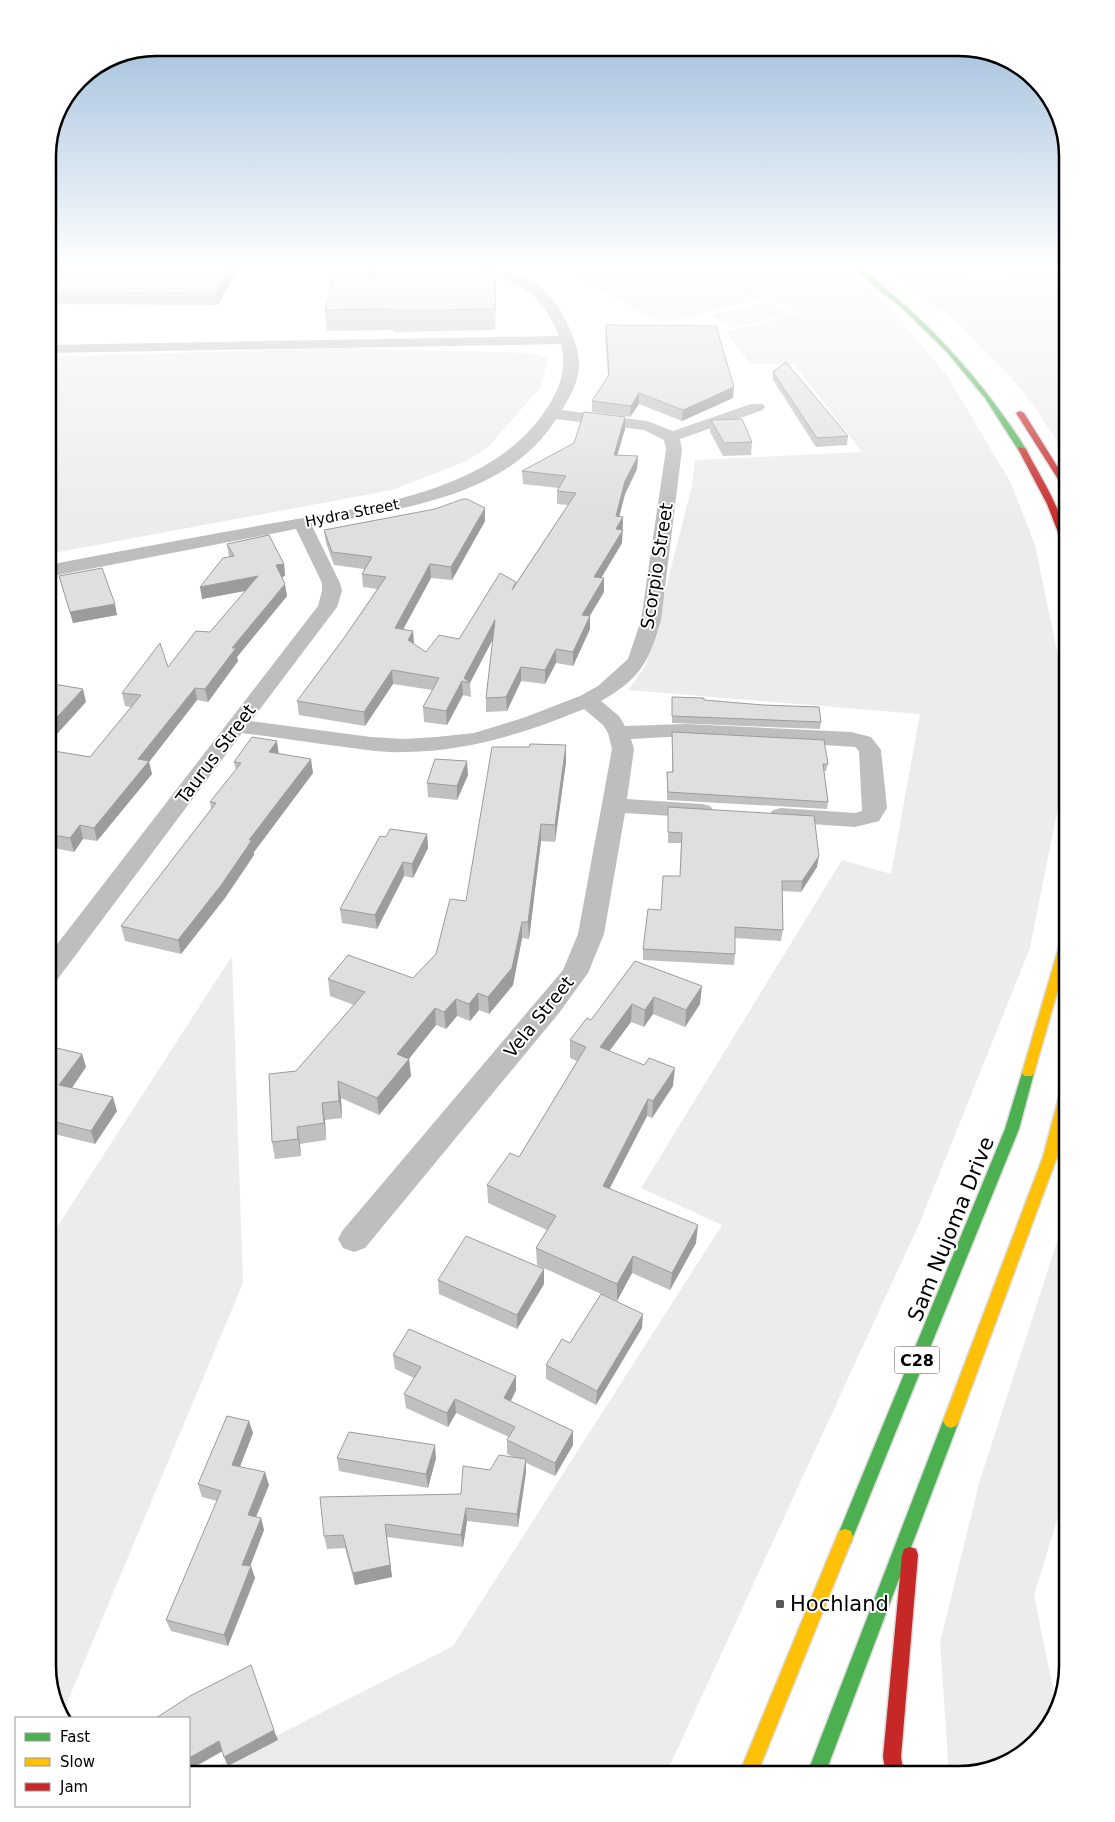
<svg xmlns="http://www.w3.org/2000/svg" width="1115" height="1822" font-family="'DejaVu Sans',sans-serif">
<rect width="100%" height="100%" fill="#fff"/>
<path fill="#ececec" d="M561,268h145l60,30 -105,25z
M712,268h127l47,34 62,75 63,106 24,62 26,125 1,117 -32,161 -110,274 -254,552h-465l252,-128 269,-421 -81,-37 201,-328 49,14 29,-160 -292,-24 18,-25 46,-179 3,-26 167,-8 -68,-88h-44l-24,-32 74,-19z
M888,268h60l26,15 93,-12v185l-45,-67 -65,-66z
M768,302l23,11 -58,15 -22,-12z
M340,348l192,5 16,6 -8,29 -53,60 -23,14 -72,28 -344,64v-197z
M232,956l11,327 -182,434 -13,-52v-424z
M1067,1211v277l-33,107 22,109 -7,22 -42,37 -48,11h-10l-9,-132 40,-162z"/>
<g fill="none" stroke-linecap="round" stroke-linejoin="round">
<g stroke="#dbdbdb" stroke-width="3">
<path id="fast" d="M852,268c12,-1 26,14 35,22 55,46 100,98 139,159l-1,2h-6l-34,-53 -39,-47 -44,-43z
M1028,1068l4,2 2,3 -15,56 -166,408 -2,6 -6,2 -6,-2 -2,-6 168,-408 17,-56 2,-3z
M951,1414l5,2 3,5 -134,353h-18l136,-353 3,-5z"/>
</g>
<g stroke="#dbdbdb" stroke-width="3">
<path id="slow" d="M1067,936v22l-33,115 -2,3h-8l-2,-3 39,-133z
M1067,1084v29l-10,44 -98,264 -3,5 -5,2 -5,-2 -3,-5 100,-264 18,-68 1,-3z
M845,1529l6,2 2,6 -96,237h-18l100,-243z"/>
</g>
<g stroke="#dbdbdb" stroke-width="3">
<path id="jam" d="M1020,411l4,2 43,69v7l-4,-2 -47,-74z
M1019,447l7,2c14,28 41,67 41,98l-4,-2 -16,-41 -29,-55z
M910,1547l6,2 2,6 -17,202 3,17h-18l-3,-17 19,-202 2,-6z"/>
</g>
<path fill="#bebebe" fill-rule="evenodd" d="M478,268c43,0 73,18 91,59 5,12 11,26 10,41 -1,15 -10,30 -17,42l85,11 26,10 78,-27h12l2,3 -2,3 -83,29 2,10 -21,171c-12,42 -21,59 -60,81l18,15 6,10 61,-2 165,8 20,5 10,13 6,58 -8,13 -24,6 -74,-5 -8,-2 -4,-5 4,-5 8,-2 74,5 7,-2 -3,-60 -4,-4 -169,-11 -55,3 3,10 -7,50 75,5 8,2 4,5 -4,5 -8,2 -77,-5 -21,121 -16,39 -29,40 -194,235 -11,4 -11,-4 -5,-9 5,-9 220,-260 15,-36 34,-185 -4,-16 -5,-8 -19,-16c-58,24 -116,42 -179,43 -23,1 -46,-3 -68,-6 -32,-4 -63,-9 -95,-13l-185,247 -9,3v-27l270,-350 4,-15v-8l-26,-54 -248,48v-12c68,-13 136,-26 204,-38 97,-19 237,-28 295,-119 13,-20 20,-40 14,-64l-513,9v-8l511,-9c-17,-43 -38,-53 -80,-65zM556,419l88,11 20,10 2,9 -25,171 -13,39 -30,27 -18,10 -57,22 -49,15 -38,4 -33,2 -32,-2 -120,-16 86,-114 5,-16 -2,-8 -28,-57c83,-17 195,-27 244,-107z"/>
<use href="#fast" fill="#4caf50" fill-rule="evenodd"/>
<use href="#slow" fill="#ffc107" fill-rule="evenodd"/>
<use href="#jam" fill="#c62828" fill-rule="evenodd"/>
</g>
<path fill="#c0c0c0" d="M238,268l-20,37 -166,-1 -3,-12z
M335,268h42l-1,7 119,-1v56l-101,2 -1,-2 -66,1 -2,-21z
M606,325l127,73 -51,23 -43,-17 -9,13 -38,-5v-11l16,-25 -3,-40z
M773,372l75,64 -1,9 -31,2 -43,-67z
M625,417v12l-8,26 21,1 -1,13 -12,25 -6,23h4l-1,26 -21,35h3v14l-14,24v13l-17,37 -17,-3 -11,21 -24,-3 -14,30 -21,1v-14l7,-59 -23,43v1l1,14 -8,-2 -16,30 -23,-3 -1,-15 9,-17 -39,-6 -28,42 -66,-11 -2,-14 47,-63 33,-49 -14,-2 -1,-13 2,-5 -30,-4 -8,-22 -2,-13 161,-9 -33,59 -21,-2 -28,52 10,1 1,13 12,8 33,-13 57,-56 52,-78 -11,-1v-13l2,-3 -36,-4 -1,-13z
M711,420l41,22 -1,13 -28,1 -13,-24z
M227,544l57,20 1,12 -3,1 5,19 -50,61 1,4 -30,41 -11,-2 -48,62 3,12 -55,67 -14,-2 -9,13 -26,-5v-97l42,7 41,-50 -6,-1 -3,-13 46,-26 42,-35 35,-41 -43,8 27,-42z
M59,576l58,39 -44,8z
M672,697l32,3 117,22 -1,7 -148,-6z
M672,732l156,32 -2,7h-2l4,31 -1,7 -160,-9v-28h5z
M566,745v17l-11,80 -14,-1 -12,98 -7,-1 -9,47 -24,29 -10,-4 -9,11 -13,-5 -11,13 -10,-4 -27,34 2,17 -32,39 -38,-17 1,20 -17,2 1,20 -26,4 1,12 -26,3 -3,-17 24,-71 58,-66 -24,-9 -2,-17 85,-1 23,-24 30,-53 63,-154z
M279,753l34,20 -59,79v3l-29,43 -44,56 -56,-13 -4,-15 90,-117 -1,-7 26,-32 -2,-8z
M468,775l-11,25 -29,-3 -1,-14z
M668,807l149,60 -16,25 -19,-1 1,39 -2,11 -46,-3v16l-1,11 -91,-5v-11l37,-73 1,-33h-13z
M427,834l1,14 -15,30 -9,-2 -27,53 -35,-6 -2,-14z
M635,961l65,43 -15,23 -32,-13 -9,13 -13,-5 -22,29 64,35 -21,32 -5,-2 -37,72 86,55 -26,47 -38,-17 -15,28 -13,-6 38,33 -46,77 -50,-26v-14l24,-22 31,-49 -64,-29 -1,-17 11,-18 -59,-27 -1,-18 32,-28 58,-96 -7,-3v-18l21,-20z
M48,1046l34,8 4,13 -14,21 45,23 -22,33 -45,-11 -2,4z
M438,1280l106,4 -27,45 -78,-35z
M393,1355l123,21v14l-5,11 62,30v14l-18,31 -29,-13v9l-8,55 -51,-6 -4,26 -76,-10 5,40 -37,8 -10,-37 -18,1 -3,-13 137,-42 29,-24 24,-13 -7,-3v-14l2,-3 -53,-24 -8,14 -42,-19 -2,-14 10,-16 -19,-9z
M249,1421l4,12 -13,33 29,19 -13,32 5,1 3,12 -14,36 5,12 -27,68 -57,-15 -5,-11 51,-119 -15,-4 -4,-13z
M337,1458h99l-8,30 -89,-17z"/>
<path fill="#9c9c9c" d="M230,268h8l-20,37 -2,-12z
M372,268h5l-5,27 -2,-20z
M495,274l1,20 -1,36z
M734,387l-1,11 -51,23 1,-11z
M639,393v11l-9,13 1,-11z
M625,417v12l-11,38v-12z
M638,456l-1,13 -12,25 -9,35 7,-12 -1,26 -28,47v-13l22,-61 9,-35z
M485,508v13l-33,59 -1,-13z
M284,564l1,12 -7,2 -2,-13z
M430,564l1,14 -35,64 -1,-14z
M258,576l2,12 -58,11 -2,-12z
M604,578v14l-22,36v-13z
M285,584l2,12 -50,61 1,4 -30,41 -3,-13 27,-41z
M115,604l2,11 -44,8 -3,-11z
M590,616v13l-17,37v-14z
M495,620l1,13 -26,50 -6,-5z
M413,631l1,14 -6,-5z
M556,649v14l-11,21v-14z
M521,667v14l-14,30 -1,-14z
M392,670l1,14 -28,42 -1,-14z
M462,681l1,14 -16,30 -1,-14z
M195,688l2,12 -48,62 3,12 -55,67 -3,-13 44,-69z
M83,689l3,13 -38,42v-17z
M277,741l2,14 -10,-3z
M566,745v17l-11,80v-17z
M311,759l2,14 -59,79v3l-29,43 -44,56 -3,-14 71,-100z
M467,761l1,14 -11,25v-14z
M541,824v17l-12,98 -1,-17z
M80,825l3,14 -9,13 -4,-14z
M427,834l1,14 -15,30 -1,-14z
M819,856l-2,11 -16,25 1,-11z
M403,862l1,14 -27,53 -2,-14z
M48,879l4,14 -4,6z
M522,922v16l-9,47 -24,29 -1,-17z
M702,986l-2,18 -15,23 1,-17z
M478,993l1,17 -9,11 -1,-17z
M654,997l-1,17 -9,13 1,-17z
M456,999l1,17 -11,13 -2,-17z
M632,1004l-1,18 -32,43 1,-18z
M435,1008l1,17 -37,46 -2,-17z
M82,1054l4,13 -22,32 -5,-14z
M409,1059l2,17 -32,39 -2,-17z
M675,1068l-2,18 -21,32 1,-17z
M338,1081l3,17 1,20 -3,-17z
M113,1097l4,14 -22,33 -4,-13z
M648,1099l-1,17 -45,87 1,-17z
M322,1103l3,17 1,20 -2,-17z
M48,1126l2,7 -2,4z
M297,1127l3,17 1,12 -3,-17z
M698,1225l-2,18 -26,47 2,-17z
M633,1256l-1,17 -15,28v-17z
M544,1269v15l-27,45v-14z
M643,1314l-1,14 -46,77 1,-14z
M516,1376v14l-11,22 -1,-14z
M455,1399l1,14 -8,14 -1,-14z
M249,1421l4,12 -17,44 -4,-12z
M573,1431v14l-18,31v-13z
M435,1445l1,13 -8,30 -2,-14z
M526,1459v13l-8,55 -1,-13z
M265,1472l4,13 -17,42 -4,-12z
M466,1508l1,13 -4,26 -2,-12z
M261,1518l3,12 -18,47 -4,-12z
M385,1524l7,53 -37,8 -2,-12z
M251,1566l4,12 -27,68 -4,-11z
M274,1730l4,10 -50,26 -4,-9z
M219,1741l4,10 -34,19v-12z"/>
<path fill="#dfdfdf" stroke="#9c9c9c" d="M69,268h161l-14,25 -167,-1z
M335,268h37l-2,7 125,-1v35l-103,2v-2l-67,1z
M606,325l110,1 18,61 -51,23 -44,-17 -8,13 -39,-5 17,-26z
M786,362l62,74 -31,2 -44,-66z
M584,412l41,5 -11,38 24,1 -13,25 -9,35 7,1 -7,12 7,1 -29,47 10,1 -22,37 8,1 -17,36 -17,-3 -11,21 -24,-3 -15,30 -20,1 9,-78 -31,58 6,5 -8,-2 -16,30 -23,-4 16,-29 -47,-8 -28,42 -67,-11 47,-63 42,-61 -24,-3 10,-17 -40,-5 -8,-22 111,-21 28,-10h4l18,9 -34,59 -21,-3 -35,64 18,3 -5,9 18,12 13,-17 20,4 41,-66 16,9 -4,8 64,-97 -19,-2 9,-15 -44,-5 52,-28z
M742,419l10,23 -28,1 -13,-23z
M269,535l15,29 -8,1 9,19 -53,64h4l-31,41 -10,-1 -57,71 11,2 -55,67 -14,-3 -10,13 -22,-4v-84l42,7 51,-62 -19,-2 38,-50 8,24 28,-36 14,1 48,-56 -58,11 23,-29 11,-2 -7,-12z
M102,568l13,36 -45,8 -11,-36z
M48,683l35,6 -35,38z
M672,697l32,1v2l59,5 56,2 2,15 -149,-6z
M672,732l152,8 4,24h-5l5,38 -160,-10 -1,-20h6z
M252,737l25,4 -8,11 42,7 -62,81h3l-30,44 -44,56 -57,-14 95,-123 -6,-1 31,-39 -7,-1z
M530,744l36,1 -11,80 -14,-1 -13,98h-6l-10,46 -24,29 -10,-4 -9,11 -13,-5 -12,13 -9,-4 -38,46 12,5 -32,39 -39,-17 1,20 -17,2 2,20 -27,4 1,12 -26,3 -3,-68 27,-3 69,-79 -37,-13 20,-24 65,23 23,-24 14,-55 16,2 26,-154h37z
M435,759l32,2 -10,25 -30,-3z
M668,807l146,9 5,40 -17,25h-20l1,49 -48,-3v27l-92,-5 5,-40 13,1 2,-34h17l2,-43 -14,-1z
M390,829l37,5 -15,30 -9,-2 -28,53 -35,-6 40,-73 6,1z
M635,961l67,25 -16,24 -32,-13 -9,13 -13,-6 -32,43 44,18 5,-7 26,10 -22,33 -5,-2 -45,87 95,39 -26,48 -39,-17 -16,28 -81,-36 20,-32 -69,-31 23,-32 9,4 67,-110 -16,-7 17,-22 4,2z
M48,1046l34,8 -23,31 54,12 -22,34 -43,-11z
M466,1236l78,33 -27,46 -79,-35z
M601,1294l42,20 -46,77 -51,-26 16,-26 8,4z
M409,1329l107,47 -12,22 69,33 -18,32 -48,-23 8,-13 -60,-28 -8,14 -43,-19 17,-27 -28,-12z
M227,1416l22,5 -17,44 33,7 -17,43 13,3 -19,47 9,1 -27,69 -58,-15 55,-129 -23,-7z
M349,1432l86,13 -9,29 -89,-16z
M499,1455l27,4 -9,55 -51,-6 -5,27 -76,-11 5,41 -37,8 -10,-38 -19,1 -4,-39 141,-3 2,-28 27,4z
M251,1665l23,65 -50,27 -5,-16 -30,17v-40h-33l34,-22z"/>
<linearGradient id="sky" x2="0" y2="1"><stop stop-color="#97b8d8"/><stop offset="0.51" stop-color="#fff"/><stop offset="1" stop-color="#fff" stop-opacity="0"/></linearGradient>
<rect width="1115" height="523" fill="url(#sky)"/>
<rect fill="#595959" stroke="#fff" stroke-width="2" x="775" y="1599" width="10" height="10" rx="2.5"/>
<g text-anchor="middle" stroke-width="4" stroke-linejoin="round" paint-order="stroke">
<g font-size="15" fill="#000" stroke="#fff">
<text transform="translate(352 513) rotate(-11)" y="5">Hydra Street</text>
</g>
<rect fill="#fff" stroke="#4c4c4c" stroke-width="1" x="894.5" y="1346.5" width="45" height="27" rx="4"/>
<g font-size="16" font-weight="bold" fill="#000">
<text x="917" y="1366">C28</text>
</g>
<g font-size="18" fill="#000" stroke="#fff">
<text transform="translate(657 566) rotate(-81)" y="6">Scorpio Street</text>
<text transform="translate(216 754) rotate(-53)" y="6">Taurus Street</text>
<text transform="translate(539 1017) rotate(-51)" y="6">Vela Street</text>
</g>
<g font-size="21" fill="#000" stroke="#fff">
<text transform="translate(951 1229) rotate(-68)" y="7">Sam Nujoma Drive</text>
</g>
<g font-size="21" fill="#000" stroke="#fff" text-anchor="start">
<text x="790" y="1611">Hochland</text>
</g>
</g>
<path d="M0 0H1115V1822H0ZM156 56H959A100 100 0 0 1 1059 156V1666A100 100 0 0 1 959 1766H156A100 100 0 0 1 56 1666V156A100 100 0 0 1 156 56Z" fill="#fff" fill-rule="evenodd"/>
<path fill="none" stroke="#000" stroke-width="2.5" d="M156 56H959A100 100 0 0 1 1059 156V1666A100 100 0 0 1 959 1766H156A100 100 0 0 1 56 1666V156A100 100 0 0 1 156 56Z"/>
<rect x="15" y="1717" width="175" height="90" fill="#ffffff" stroke="#999999"/>
<rect x="25" y="1733" width="25" height="8" fill="#4caf50" stroke="#999999"/>
<text x="60" y="1742" font-size="15" fill="#000000">Fast</text>
<rect x="25" y="1758" width="25" height="8" fill="#ffc107" stroke="#999999"/>
<text x="60" y="1767" font-size="15" fill="#000000">Slow</text>
<rect x="25" y="1783" width="25" height="8" fill="#c62828" stroke="#999999"/>
<text x="60" y="1792" font-size="15" fill="#000000">Jam</text>
</svg>
